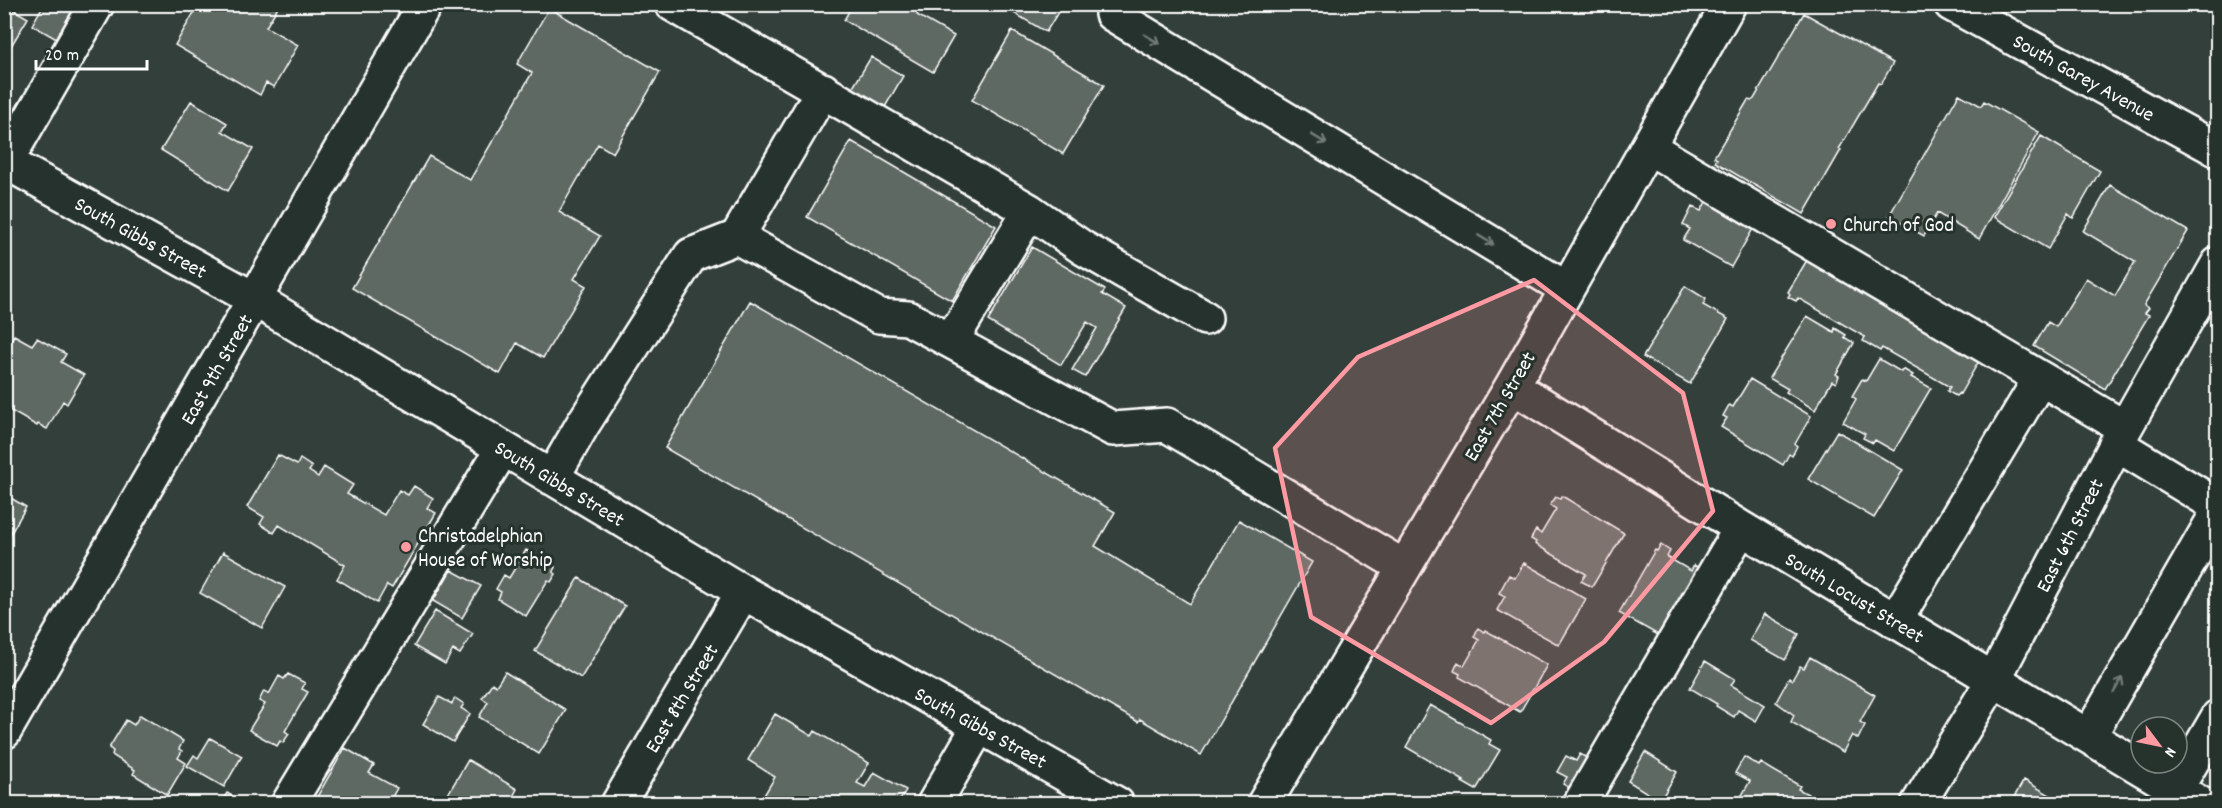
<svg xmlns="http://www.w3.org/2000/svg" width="2222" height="808" font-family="Dekko,sans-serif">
<rect width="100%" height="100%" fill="#333f3a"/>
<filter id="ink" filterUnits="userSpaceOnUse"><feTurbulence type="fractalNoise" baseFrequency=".0167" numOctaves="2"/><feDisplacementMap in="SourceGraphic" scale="12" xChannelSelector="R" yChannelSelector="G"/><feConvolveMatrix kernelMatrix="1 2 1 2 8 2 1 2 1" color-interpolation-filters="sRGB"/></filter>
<g filter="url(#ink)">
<path fill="#5f6964" stroke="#fff" stroke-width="1.5" d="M4,4l24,14 -23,38h-1z
M44,4h19l20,12 -16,29 -35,-20z
M199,4l80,1 -13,22 32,18 -24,42 -8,-4 -6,12 -85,-50z
M853,4h60l7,5 -3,6 37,21 -21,36 -89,-52z
M1010,4h53l-17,28 -39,-23z
M549,8l111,64 -47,81 -15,-9 -39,68 41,24 -26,43 12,7 -43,72 -26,-15 -17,31 -148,-86 77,-132 41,24 62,-107 -15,-9z
M1804,13l89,50 -12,21 -3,-1 -39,66 2,1 -37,64 -89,-52 2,-3 -3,-2 34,-57 3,1 3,-2z
M1012,31l92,54 -41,69 -91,-54z
M871,57l32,19 -18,31 -33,-18z
M1959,94l22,12 3,-5 55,31 -60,107 -42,-26 -13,23 -35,-20z
M191,101l36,22 -5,8 31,18 -25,42 -67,-41z
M2041,136l59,35 -27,47 -5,-4 -20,35 -54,-32z
M851,141l145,85 -44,75 -145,-84z
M2110,185l78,46 -44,74 5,3 -4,5 4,2 -44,74 -71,-43 14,-24 8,5 30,-49 29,18 20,-34 -52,-31z
M1707,200l47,27 -23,40 -48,-27 7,-11 -7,-4 9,-18 9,4z
M1032,247l73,43 -3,4 24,14 -41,69 -13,-7 25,-42 -10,-6 -26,43 -73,-44z
M1807,260l172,101 -19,33 -1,-1 -3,3 -9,-5 3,-4 -68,-39 -2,3 -17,-10 2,-4 -67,-39 -2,3 -8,-4 2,-3 -2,-2z
M1685,286l21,13 -3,6 25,14 -38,65 -47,-27z
M750,301l365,211 -20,34 95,58 49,-84 73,42 -111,193 -61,-36 -2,3 -473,-274z
M1807,316l27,16 1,-4 11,7 -2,2 10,6 -18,31 3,2 -3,7 -4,-2 -17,29 -29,-18 2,-3 -19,-11z
M14,335l18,10 5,-7 29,16 -5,8 23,13 -17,29 -4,-3 -16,28 -9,-5 -1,2 -33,-19v-55z
M1879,359l22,13 2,-3 10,6 -2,2 20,11 -37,63 -19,-11 -2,3 -10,-5 2,-4 -22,-12 13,-23 -4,-3 10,-17 4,2z
M1750,379l61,37 -16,28 2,2 -5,10 -3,-2 -6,11 -62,-38 6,-9 -4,-2 6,-11 4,2z
M1837,431l66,39 -29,48 -66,-39z
M278,455l19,10 3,-6 12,8 -3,4 9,6 6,-10 29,18 -6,9 37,21 15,-25 9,5 6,-9 19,12 -6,10 9,5 -44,75 -5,-3 -10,18 -40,-24 8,-14 -66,-40 -5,8 -14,-9 4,-7 -17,-10z
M4,494l22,13 -22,38z
M1562,496l62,37 -32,54 -11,-6 5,-7 -51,-30 1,-2 -5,-3 5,-9 5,4 15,-25 -6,-4 6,-8 4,2z
M1661,545l9,6 -3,6 24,14 3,-6 10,6 -37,69 -48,-27 36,-63 2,1z
M526,550l29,17 -2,5 3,2 -5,8 -3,-2 -22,36 -28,-17 3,-7 -5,-3 8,-14 5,3z
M223,552l62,35 -23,41 -62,-35z
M1524,563l62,36 -27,46 -62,-35 8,-14 -6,-3 10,-18 6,3z
M451,570l30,16 -19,32 -29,-17z
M579,578l46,28 -44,72 -46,-27z
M435,611l38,23 -13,20 -7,-4 -8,14 -31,-18z
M1765,614l34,20 -14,26 -35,-20z
M1478,628l6,4 1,-2 62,35 -27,47 -61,-35 1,-3 -6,-3 4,-9 6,4 15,-26 -5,-3z
M1810,657l65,38 -15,27 5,3 -7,14 -6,-4 -9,17 -52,-30 3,-7 -18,-13 13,-24 3,2 8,-14 4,2z
M1705,661l30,18 -4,6 34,20 -9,16 -18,-11 -4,7 -18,-11 1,-2 -27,-16z
M505,672l61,38 -27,44 -60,-37 9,-15 -6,-4 10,-15 4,3z
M288,674l17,9 -3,6 6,3 -23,39 4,3 -6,9 -3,-2 -3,5 -28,-16 16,-26 -6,-3 5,-10 5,3 10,-18 5,3z
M439,697l13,7 3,-6 9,6 -3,4 9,6 -17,28 -30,-18z
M1430,705l61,35 -2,4 11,6 -24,40 -14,-8 2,-1 -58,-34z
M775,714l37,22 3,-5 54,32 -12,20 8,4 9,-15 32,18 -8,14h-48l-4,-3 -1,3h-31l-11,-7 -4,7h-24l-12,-7 12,-20 -27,-17z
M140,715l43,26 -4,8 3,2 -4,7 8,5 -19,32 -34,-21 2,-4 -23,-15 1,-4 -4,-3 17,-28 8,5z
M210,738l32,18 -18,31 -37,-21 7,-11 4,3z
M345,748l29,17 -5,8 28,15 -9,16h-59l-12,-7z
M1645,752l32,20 -17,29 -32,-20z
M1580,754l20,12 -17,30 -20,-12 4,-7 -10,-5 9,-16 10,5z
M1744,757l15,9 2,-3 39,23 -2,3 10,5 -6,10h-65l13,-23 -15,-8z
M468,760l49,29 -8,15h-67z
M2024,780l26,15 -4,9h-36z
M227,793l15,9 -1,2h-25l2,-5 4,2z"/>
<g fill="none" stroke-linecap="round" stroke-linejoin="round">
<g stroke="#fff" stroke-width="38">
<path id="minor" d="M672,4l358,207 53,37 122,70
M1117,4l-5,10 455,275
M1648,147l477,281
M4,161l252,139 487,292 374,212
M4,165l93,-161
M737,237l142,79 29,2 205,111 54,-4 237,142
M951,341l79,-130
M1512,386l229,142 460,276
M2116,444l102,62
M552,478l31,-54 108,-169 46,-18 86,-147
M1895,621l145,-242
M4,732l421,-728
M2089,736l129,-224
M2176,789l42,-72
M288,804l215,-356
M618,804l125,-212
M934,804l45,-78
M1264,804l248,-418 217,-382
M1580,804l161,-276
M1918,804l76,-125 131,-251 93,-164"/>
</g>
<g stroke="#fff" stroke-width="38">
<path id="major" d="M1951,4l267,146"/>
</g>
<use href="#minor" stroke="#26332d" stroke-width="33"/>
<use href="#major" stroke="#26332d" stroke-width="33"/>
</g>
<defs><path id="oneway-shaft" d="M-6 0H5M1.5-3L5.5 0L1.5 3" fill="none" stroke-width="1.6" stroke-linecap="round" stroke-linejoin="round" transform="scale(1.5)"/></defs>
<g stroke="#727a76">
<use href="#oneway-shaft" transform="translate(1152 39) rotate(31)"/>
<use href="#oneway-shaft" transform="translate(1319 139) rotate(31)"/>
<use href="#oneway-shaft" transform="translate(1486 240) rotate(31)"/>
<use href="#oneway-shaft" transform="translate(2118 685) rotate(-60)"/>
</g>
</g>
<path fill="#ff9aa2" fill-opacity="0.2" stroke="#ff9aa2" stroke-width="4.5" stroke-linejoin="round" d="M1534,280l149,113 30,118 -109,131 -113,81 -180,-106 -36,-169 83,-91z"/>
<g fill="#ff9aa2" stroke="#26332d" stroke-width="2">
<circle cx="1831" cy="224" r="6"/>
<circle cx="406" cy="547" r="6"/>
</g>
<g text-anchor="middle" stroke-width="6" stroke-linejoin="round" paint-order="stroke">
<g font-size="21" fill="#fff" stroke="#26332d">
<text transform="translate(2084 77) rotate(29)" y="7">South Garey Avenue</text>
<text transform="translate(141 237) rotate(29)" y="7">South Gibbs Street</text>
<text transform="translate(216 369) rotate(-60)" y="7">East 9th Street</text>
<text transform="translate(1499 406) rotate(-60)" y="7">East 7th Street</text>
<text transform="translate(560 483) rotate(31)" y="7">South Gibbs Street</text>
<text transform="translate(2069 535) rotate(-63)" y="7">East 6th Street</text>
<text transform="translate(1855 597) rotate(31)" y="7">South Locust Street</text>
<text transform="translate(681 698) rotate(-59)" y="7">East 8th Street</text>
<text transform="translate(981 727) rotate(29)" y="7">South Gibbs Street</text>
</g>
<g font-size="21" fill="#fff" stroke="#26332d" text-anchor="start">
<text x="1843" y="231">Church of God</text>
<text x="418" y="542">Christadelphian<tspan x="418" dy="24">House of Worship</tspan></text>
</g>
</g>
<rect width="2222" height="808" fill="none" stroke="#26332d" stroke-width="24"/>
<rect x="12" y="12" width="2198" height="784" fill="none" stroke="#fff" stroke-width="2" filter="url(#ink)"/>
<g transform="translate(2159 745) rotate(122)"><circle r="28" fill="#26332d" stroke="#7d8581" stroke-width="1.5"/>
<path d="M0-4.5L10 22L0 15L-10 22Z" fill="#ff9aa2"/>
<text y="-9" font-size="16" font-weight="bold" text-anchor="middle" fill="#ffffff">N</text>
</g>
<path d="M36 60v9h111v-9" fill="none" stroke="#ffffff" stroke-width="3"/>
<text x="45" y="60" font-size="18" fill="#ffffff" stroke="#26332d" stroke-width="4.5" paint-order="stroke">20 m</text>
</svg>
